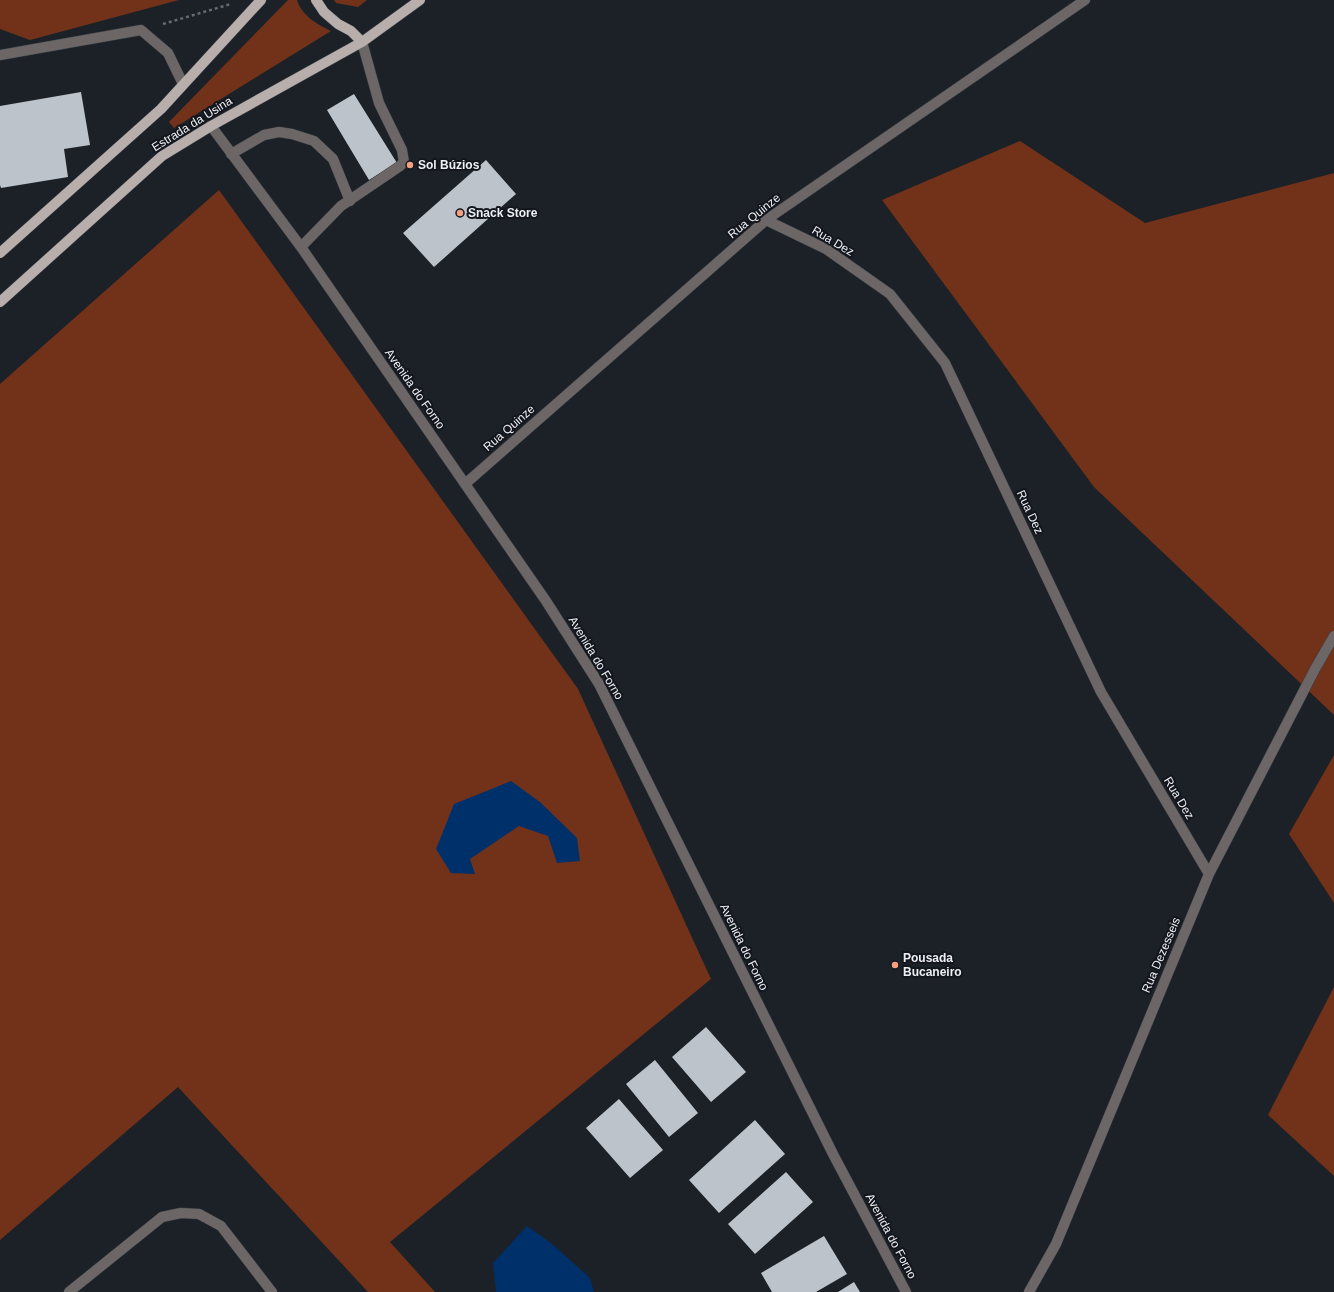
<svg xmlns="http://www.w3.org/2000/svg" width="1334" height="1292" font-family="Arial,sans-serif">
<rect width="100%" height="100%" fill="#1c2127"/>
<path fill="#72321a" d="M0,0h179l-149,40 -30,-11z
M288,0h9c5,16 20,24 34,31l-157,97 -5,-6z
M334,0h33l-9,7 -22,-4z
M1020,141l125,82 189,-50v542l-240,-228 -212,-287z
M219,190l359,499 133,290 -321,263 45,50h-67l-190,-205 -178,153v-856z
M1334,755v148l-45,-69z
M1334,987v189l-66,-61z"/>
<path fill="#003069" d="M511,781l29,21 37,36 3,23 -23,2 -9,-27 -29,-10 -49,33 5,15 -24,-1 -15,-24 18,-45z
M527,1226l24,17 39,35 4,14h-98l-3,-29z"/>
<path fill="#bcc3cb" d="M81,92l9,53 -26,4 4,28 -67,11 -1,-3v-79z
M354,94l43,69 -28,17 -42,-70z
M486,160l30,34 -82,73 -31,-34z
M706,1027l40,45 -35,30 -39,-45z
M655,1060l43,53 -29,24 -43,-53z
M619,1099l44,51 -33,28 -44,-50z
M755,1120l30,34 -66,59 -30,-33z
M786,1172l27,30 -58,52 -27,-30z
M824,1236l23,38 -31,18h-44l-11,-19z
M854,1282l6,10h-22z"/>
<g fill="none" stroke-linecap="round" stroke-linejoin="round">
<g stroke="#393e44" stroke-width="11">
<path id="minor" d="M0,55l141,-25 27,23 15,31
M211,126l90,121 245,354 53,83 235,472 72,136
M231,154l33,-19 15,-3 13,2 22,7 19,18 17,42
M766,220l60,29 64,45 55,69 156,329 108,182
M301,247l40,-41 59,-40 4,-4 -2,-12 -23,-47 -17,-61
M465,484l301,-264 319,-220
M69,1292l93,-75 19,-4 18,1 22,12 51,66
M1029,1292l27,-48 153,-370 106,-205 19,-33"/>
</g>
<g stroke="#393e44" stroke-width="11">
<path id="major" d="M316,0l8,12 14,12 13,7 11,11
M0,253l161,-144 100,-109
M0,302l162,-146 49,-30 151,-84 58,-42"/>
</g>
<path stroke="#676b70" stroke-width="2.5" stroke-dasharray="3 3" stroke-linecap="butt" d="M163,24l68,-20"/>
<use href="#minor" stroke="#6c6766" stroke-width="10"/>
<use href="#major" stroke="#b8afac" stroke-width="10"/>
</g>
<g fill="#f3a082" stroke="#13171d" stroke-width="1.5">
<circle cx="410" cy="165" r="4"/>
<circle cx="460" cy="213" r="4"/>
<circle cx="895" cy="965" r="4"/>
</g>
<g text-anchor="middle" stroke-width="4" stroke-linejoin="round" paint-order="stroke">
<g font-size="12" fill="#eceff3" stroke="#13171d">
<text transform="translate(192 124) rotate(-32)" y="4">Estrada da Usina</text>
<text transform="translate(754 216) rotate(-39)" y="4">Rua Quinze</text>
<text transform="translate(833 241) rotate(31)" y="4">Rua Dez</text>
<text transform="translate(415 389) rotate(55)" y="4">Avenida do Forno</text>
<text transform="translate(509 428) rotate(-41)" y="4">Rua Quinze</text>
<text transform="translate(1030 512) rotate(65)" y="4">Rua Dez</text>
<text transform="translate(596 658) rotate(59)" y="4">Avenida do Forno</text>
<text transform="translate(1179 798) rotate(59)" y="4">Rua Dez</text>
<text transform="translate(744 947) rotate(64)" y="4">Avenida do Forno</text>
<text transform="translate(1161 955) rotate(-67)" y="4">Rua Dezesseis</text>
<text transform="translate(891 1236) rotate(62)" y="4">Avenida do Forno</text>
</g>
<g font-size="12" font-weight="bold" fill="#eceff3" stroke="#13171d" text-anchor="start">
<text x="418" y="169">Sol Búzios</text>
<text x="468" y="217">Snack Store</text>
<text x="903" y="962">Pousada<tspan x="903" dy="14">Bucaneiro</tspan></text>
</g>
</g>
</svg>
